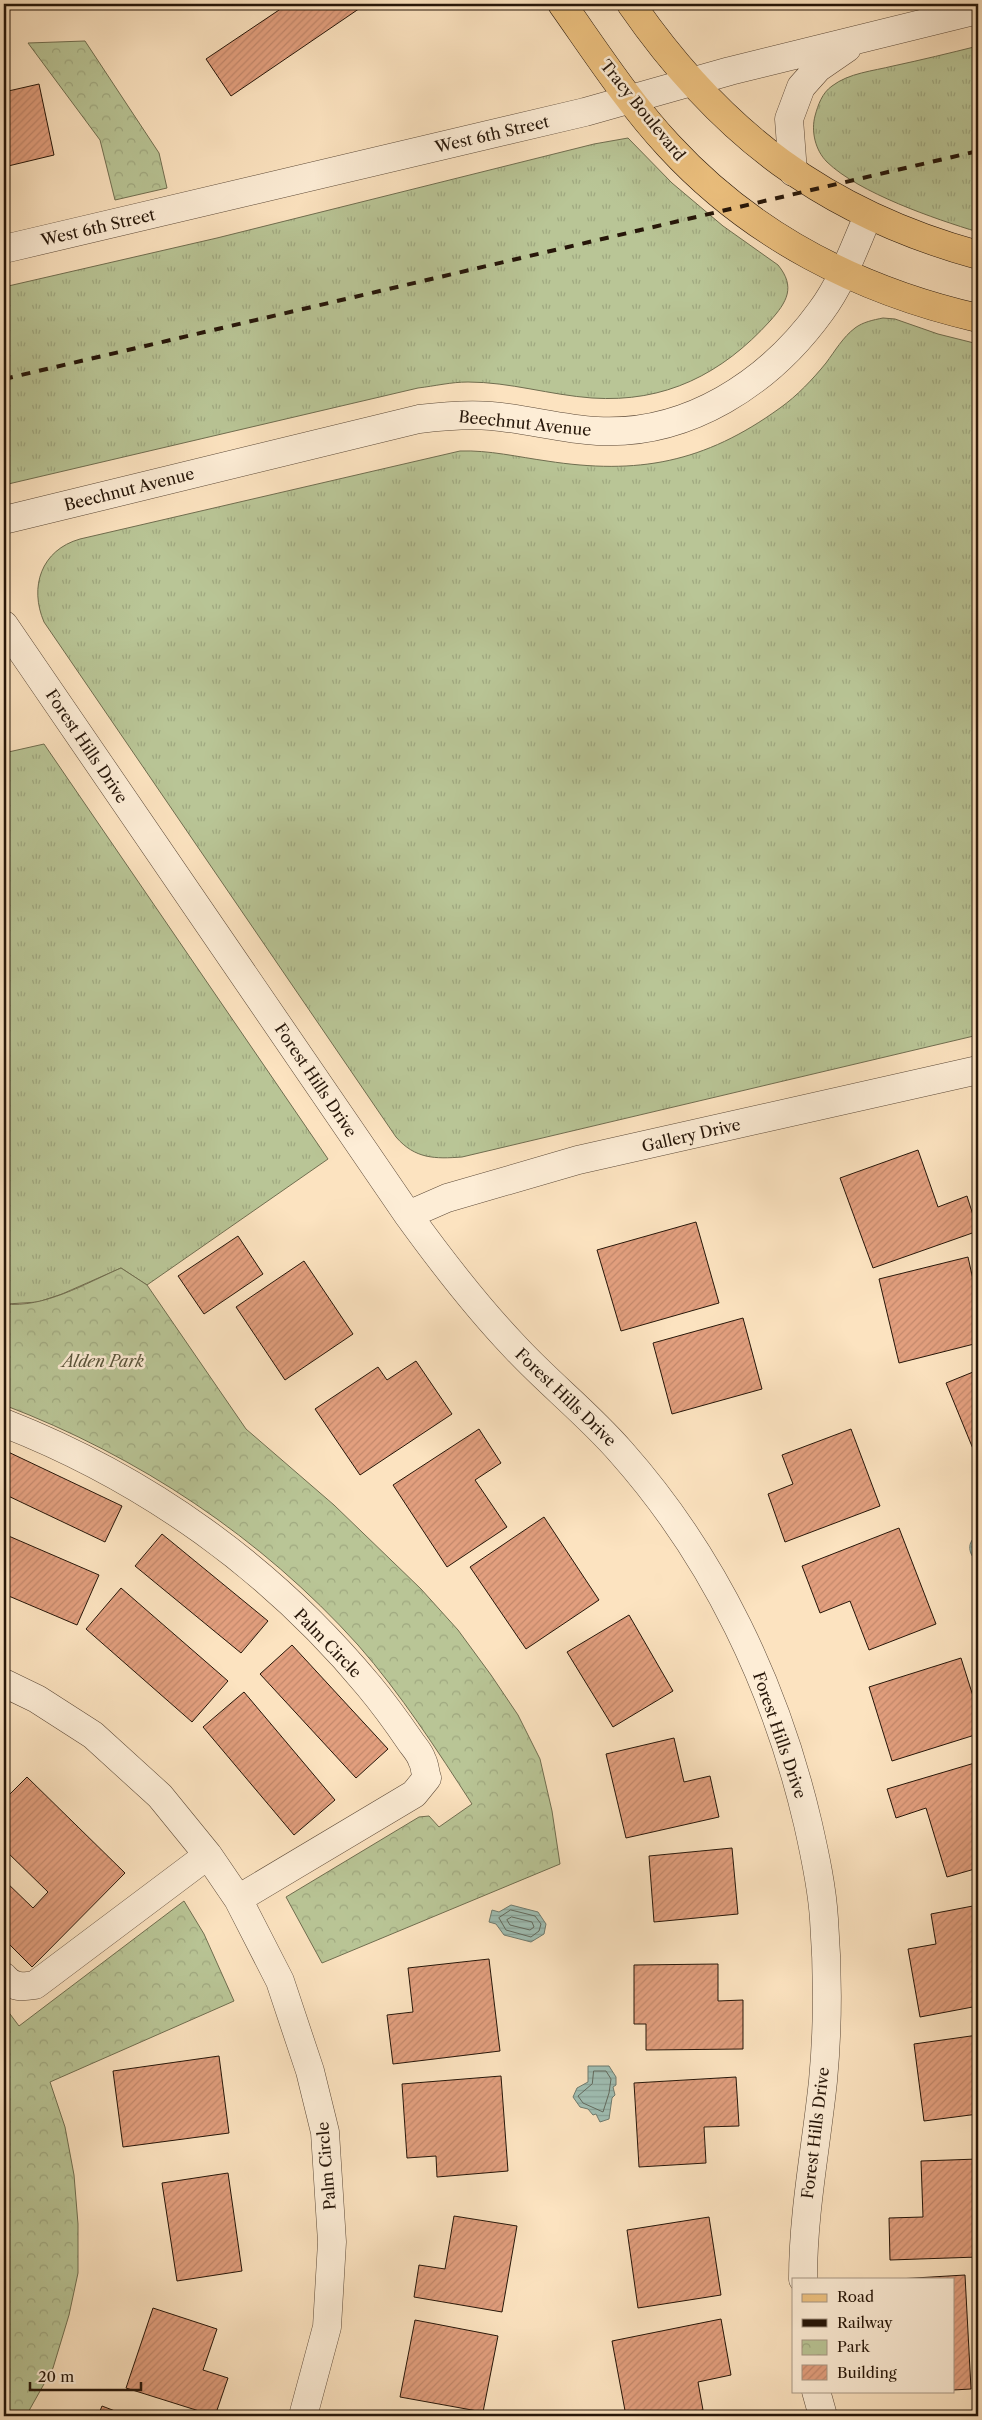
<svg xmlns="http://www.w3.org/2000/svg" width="982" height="2420" font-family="'Libre Caslon Text',serif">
<defs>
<pattern id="grass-tufts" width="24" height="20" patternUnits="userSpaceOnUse" patternTransform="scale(1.25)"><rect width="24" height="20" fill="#b9c596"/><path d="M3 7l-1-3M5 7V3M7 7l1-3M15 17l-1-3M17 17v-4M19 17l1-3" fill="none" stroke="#9fa880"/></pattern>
<pattern id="park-crowns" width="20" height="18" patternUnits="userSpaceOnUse" patternTransform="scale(1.25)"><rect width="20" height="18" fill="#b9c596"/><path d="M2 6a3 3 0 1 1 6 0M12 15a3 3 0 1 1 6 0" fill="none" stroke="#9fa880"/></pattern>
<pattern id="water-rules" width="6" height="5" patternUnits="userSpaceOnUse" patternTransform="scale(1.25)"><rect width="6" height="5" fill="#9fbeb3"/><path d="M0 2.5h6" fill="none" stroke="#89a399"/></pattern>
<pattern id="building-hatch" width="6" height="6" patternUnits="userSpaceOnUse" patternTransform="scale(1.25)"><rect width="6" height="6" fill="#e29f7e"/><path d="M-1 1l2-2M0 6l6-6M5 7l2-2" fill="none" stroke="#c2886c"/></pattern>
</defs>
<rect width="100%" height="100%" fill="#fce3c0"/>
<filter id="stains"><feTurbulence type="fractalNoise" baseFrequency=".004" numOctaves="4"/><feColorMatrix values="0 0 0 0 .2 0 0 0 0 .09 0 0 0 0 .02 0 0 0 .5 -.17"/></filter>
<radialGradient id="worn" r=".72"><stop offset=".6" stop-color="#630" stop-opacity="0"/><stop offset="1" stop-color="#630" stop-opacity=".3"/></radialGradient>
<path fill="url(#grass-tufts)" stroke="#706e50" d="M978,46v186c-43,-13 -119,-39 -151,-70 -12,-12 -16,-31 -12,-46 3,-11 7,-23 17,-30 17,-13 41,-15 61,-20 28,-6 57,-13 85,-20z
M628,138l44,45 51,43 55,39c18,22 9,37 -8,56 -48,53 -105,82 -178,77 -42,-3 -82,-16 -124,-16 -17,0 -33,4 -50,6l-414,97v-198l213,-49 377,-94z
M883,318l12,1 43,15 40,10v691l-516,122c-27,2 -47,2 -66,-20l-352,-515c-15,-35 -3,-72 36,-83l380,-88c29,-1 58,6 87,10 91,14 157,2 233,-53 17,-12 33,-29 46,-45 9,-12 17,-26 29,-35 8,-6 18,-8 28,-10z
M44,744l284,415 -181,126 -26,-17 -59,26 -24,8 -31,2h-3v-551z"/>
<path fill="url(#park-crowns)" stroke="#706e50" d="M85,41l74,112 8,35 -52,12 -15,-60 -72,-97z
M121,1268l26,17 99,144 88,76 87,84 37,41 33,45 27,40 22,44 12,52 8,53 -238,99 -36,-66 133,-80 10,-1 10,11 33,-23c-35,-54 -71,-110 -114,-159 -97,-108 -220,-189 -354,-240v-101c41,4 80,-20 117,-36z
M184,1901l20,33 30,67 -184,81 15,45 9,48 4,49v49l-9,42 -16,53 -27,48h-22v-410l15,20z"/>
<path fill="url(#water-rules)" stroke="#6f7b6f" d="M978,1535v28c-10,-9 -12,-21 0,-28z
M511,1905l27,7 8,12 -2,10 -13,8 -27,-7 -8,-11 -7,-2 3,-12 7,2z
M588,2066h21l7,11v8l-3,2 2,8 -3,3 -3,21 -9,3 -4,-8 -3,1 -5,-6 -8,-2 -7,-10 4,-9 11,-6z"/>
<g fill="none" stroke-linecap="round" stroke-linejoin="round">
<path stroke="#626a5e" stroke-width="1" d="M511,1910l24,6 6,8 -2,7 -8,6 -25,-7 -7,-12z
M512,1917l20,5 2,5 -4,3 -20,-5 -3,-5z
M594,2071h12l5,8 -2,14 -6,19 -20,-9 -5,-7 14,-12z"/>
</g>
<path fill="url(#building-hatch)" stroke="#261609" d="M288,4h78l-135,92 -25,-37z
M39,84l15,71 -50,12v-75z
M918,1150l20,57 29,-11 11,35 -105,37 -33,-90z
M696,1222l23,81 -98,28 -24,-81z
M238,1236l25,38 -59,40 -26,-38z
M968,1257l10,45v41l-79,20 -20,-84z
M304,1261l49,73 -68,46 -49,-73z
M743,1318l19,71 -90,25 -19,-71z
M416,1361l36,53 -92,61 -45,-66 63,-42 9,13z
M978,1370v91l-32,-78z
M479,1429l22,34 -26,17 32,47 -60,40 -54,-82z
M851,1429l29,77 -95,36 -17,-48 25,-10 -11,-29z
M4,1450l118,56 -17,36 -101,-48z
M544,1517l55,83 -73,49 -56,-82z
M899,1528l37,96 -67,26 -19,-49 -30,12 -18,-47z
M4,1534l95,41 -22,50 -73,-31z
M162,1534l106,87 -27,32 -106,-87z
M121,1588l107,93 -36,41 -106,-93z
M629,1615l44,76 -60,36 -46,-75z
M292,1645l96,104 -32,29 -96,-104z
M961,1658l17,54v22l-86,27 -23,-74z
M244,1692l91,108 -41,35 -91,-108z
M674,1738l10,44 26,-6 9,41 -93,21 -20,-84z
M978,1762v106l-31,9 -21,-69 -30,10 -9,-29z
M27,1777l98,96 -93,94 -28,-28v-59l29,28 15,-16 -44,-43v-49z
M732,1848l6,66 -84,8 -5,-66z
M978,1905v101l-58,11 -12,-68 28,-5 -5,-30z
M489,1959l11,92 -107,13 -6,-49 26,-3 -5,-44z
M718,1964v37l25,-1v49l-97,1v-26h-12v-59z
M978,2035v79l-54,7 -10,-77z
M219,2056l10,77 -106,14 -10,-76z
M501,2076l7,95 -71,6 -1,-21 -29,2 -5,-74z
M736,2077l3,49 -35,1 2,36 -67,4 -5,-84z
M978,2159v98l-88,3 -1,-42 34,-1 -2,-56z
M228,2173l14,98 -65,10 -15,-98z
M454,2216l63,10 -15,86 -88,-15 5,-32 26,4z
M709,2217l12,78 -83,13 -11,-78z
M965,2275l6,114 -18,1v-111h-55z
M153,2308l64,21 -14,41 25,8 -13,38 -89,-28z
M721,2319l10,56 -33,7 5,28 -30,6h-47l-14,-75z
M415,2320l83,16 -15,76 -83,-15z
M102,2406l26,10h-30z"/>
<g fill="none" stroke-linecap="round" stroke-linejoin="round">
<g stroke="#5c4937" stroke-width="29">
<path id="minor" d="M793,172l-4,-53 12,-32 17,-19 29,-20
M4,249l581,-137 145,-41 248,-61
M4,520l415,-101c25,-3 48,-5 72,-3 36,3 70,13 106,15 91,5 172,-48 224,-120 21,-28 33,-63 47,-95
M4,625l404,590c34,47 66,89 106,131 34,37 74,68 107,106 94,106 155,235 187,372 7,31 14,63 16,95 4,54 4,109 -1,162 -7,67 -20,131 -20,198
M408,1215l39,-17 131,-38 400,-90
M4,1423c143,56 267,145 365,263 15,18 28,36 41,55 4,6 10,12 12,19 3,5 3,13 5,18l-13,16 -176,105
M4,1683l33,16 56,36 67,61 48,59 30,44 42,82 30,90 15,61 7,110 -5,85 -24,89
M4,1977c9,11 18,10 31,8l173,-130
M816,2391l7,25"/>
</g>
<g stroke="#261609" stroke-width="29">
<path id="major" d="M562,4c34,48 67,99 107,142 83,90 191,145 309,172
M631,4c90,130 194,209 347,251"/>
</g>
<use href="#minor" stroke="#fdedd6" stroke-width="28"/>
<use href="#major" stroke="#eec280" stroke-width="28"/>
<path stroke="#261609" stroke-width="4" stroke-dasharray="9 9" stroke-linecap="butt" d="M4,379l974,-228"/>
</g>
<g text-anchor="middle" stroke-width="5" stroke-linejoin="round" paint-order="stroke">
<g font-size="16" fill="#261609" stroke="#fdedd6">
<text transform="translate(643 110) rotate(51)" y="6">Tracy Boulevard</text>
<text transform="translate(492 134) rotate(-13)" y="6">West 6th Street</text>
<text transform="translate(98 227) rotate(-13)" y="6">West 6th Street</text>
<text transform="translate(525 423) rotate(6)" y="6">Beechnut Avenue</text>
<text transform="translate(129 489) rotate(-14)" y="6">Beechnut Avenue</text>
<text transform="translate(87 746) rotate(56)" y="6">Forest Hills Drive</text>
<text transform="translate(316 1080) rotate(56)" y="6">Forest Hills Drive</text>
<text transform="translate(691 1135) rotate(-13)" y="6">Gallery Drive</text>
<text transform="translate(566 1397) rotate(44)" y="6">Forest Hills Drive</text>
<text transform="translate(328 1643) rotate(46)" y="6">Palm Circle</text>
<text transform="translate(780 1735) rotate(71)" y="6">Forest Hills Drive</text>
<text transform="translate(815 2133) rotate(-83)" y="6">Forest Hills Drive</text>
<text transform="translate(326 2166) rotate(-95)" y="6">Palm Circle</text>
</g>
<g font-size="16" font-style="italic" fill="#59533a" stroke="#fdedd6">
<text x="103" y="1367">Alden Park</text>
</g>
</g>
<rect width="982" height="2420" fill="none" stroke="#fce3c0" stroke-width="20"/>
<rect x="5" y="5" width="972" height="2410" fill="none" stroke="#261609" stroke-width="2.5"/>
<rect x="10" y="10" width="962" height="2400" fill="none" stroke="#261609"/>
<rect x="792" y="2278" width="162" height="115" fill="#fdedd6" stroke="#a79784"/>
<rect x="802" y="2294" width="25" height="8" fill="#eec280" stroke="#a79784"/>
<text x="837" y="2302" font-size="15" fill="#261609">Road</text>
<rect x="802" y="2319" width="25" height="8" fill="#261609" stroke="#a79784"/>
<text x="837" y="2328" font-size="15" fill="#261609">Railway</text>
<rect x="802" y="2340" width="25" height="15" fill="url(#park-crowns)" stroke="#a79784"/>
<text x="837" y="2352" font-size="15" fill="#261609">Park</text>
<rect x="802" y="2365" width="25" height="15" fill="url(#building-hatch)" stroke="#a79784"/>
<text x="837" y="2378" font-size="15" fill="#261609">Building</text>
<path d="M30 2382v8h111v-8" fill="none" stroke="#261609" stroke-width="2.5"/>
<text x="38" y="2382" font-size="15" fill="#261609" stroke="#fdedd6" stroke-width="4" paint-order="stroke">20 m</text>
<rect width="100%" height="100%" filter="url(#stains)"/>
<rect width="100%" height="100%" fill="url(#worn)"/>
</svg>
